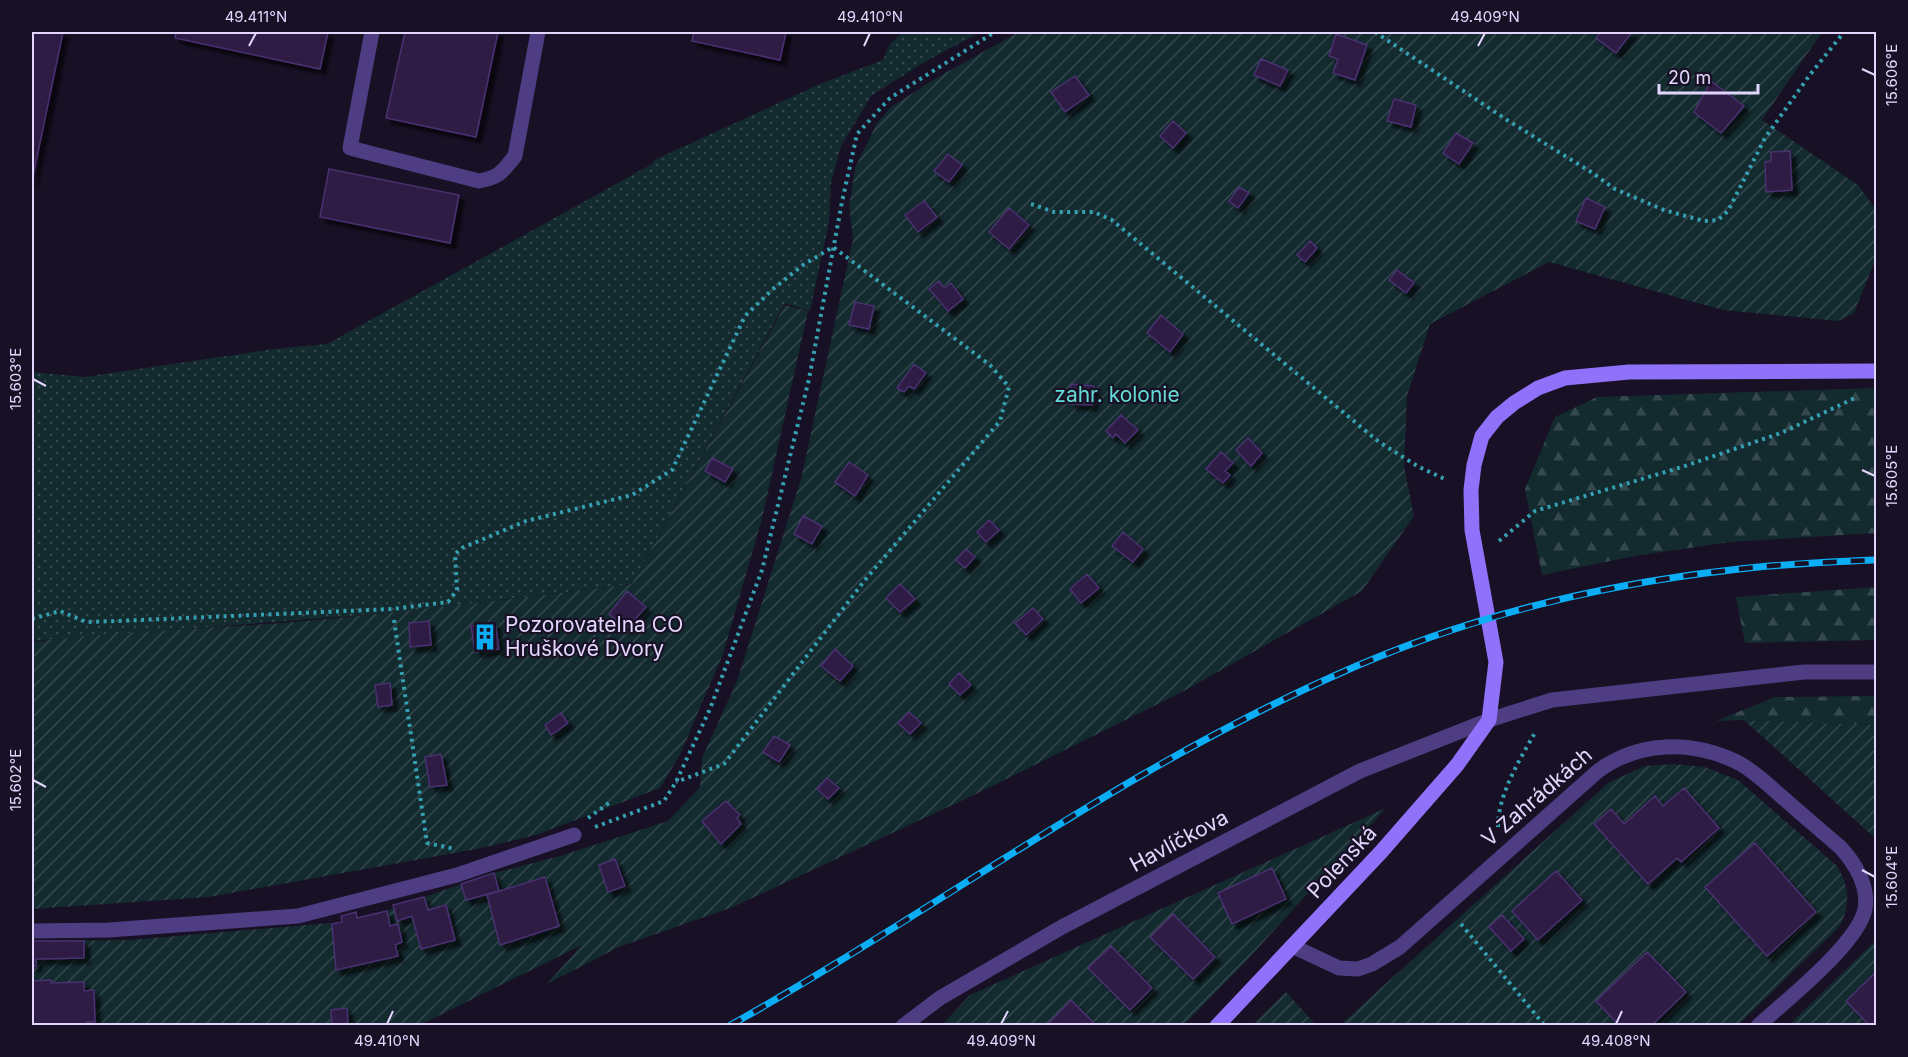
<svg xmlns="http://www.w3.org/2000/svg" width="1908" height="1057" font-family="Inter,sans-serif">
<defs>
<pattern id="grass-dots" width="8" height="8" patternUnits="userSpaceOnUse" patternTransform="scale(1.5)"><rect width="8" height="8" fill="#132a2f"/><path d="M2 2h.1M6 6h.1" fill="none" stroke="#35484e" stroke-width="1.8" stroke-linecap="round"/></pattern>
<pattern id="forest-firs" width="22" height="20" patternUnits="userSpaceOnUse" patternTransform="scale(1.5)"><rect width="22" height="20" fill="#132a2f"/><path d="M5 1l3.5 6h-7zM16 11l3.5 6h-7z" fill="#35484e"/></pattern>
<pattern id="garden-furrows" width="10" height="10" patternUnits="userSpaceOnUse" patternTransform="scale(1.5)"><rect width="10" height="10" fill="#132a2f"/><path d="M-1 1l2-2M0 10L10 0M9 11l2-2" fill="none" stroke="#35484e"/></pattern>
<filter id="shadow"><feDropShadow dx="5.5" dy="5.5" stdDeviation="1.5" flood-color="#0009"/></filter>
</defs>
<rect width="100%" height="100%" fill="#181025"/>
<path fill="url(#grass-dots)" d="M903,32h78l-53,28 -56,35 -31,51 -10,37 -2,39 -19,89 -25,-8 -153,281 -231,28 -369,29v-269l52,5 190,-28 53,-5 325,-180 2,-4 166,-76 63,-24 7,-16z"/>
<path fill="url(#forest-firs)" d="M1876,388v145l-146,9 -95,14 -93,19 -17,-86 30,-72 42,-20z
M1876,587v53l-131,3 -9,-46z
M1876,696v29l-132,-5 -28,1 59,-24z"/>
<path fill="url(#garden-furrows)" d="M1019,32h803l-60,88 96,65 18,25v48l-22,55 -16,8 -115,-11 -174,-48 -119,62 -23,72 -3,70 10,50 -52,75 -180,101 -208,103 -241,112 -114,40 -72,37 35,-39 -162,80h-388v-84l98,-1 212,-18 -1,-6 15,-4 2,6 28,-7 7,-3v-3l31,-8 70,-24 66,-17 108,-35 32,-34 2,-29 35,-77 64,-202 52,-240 -4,-32 6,-39 22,-45 14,-16 47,-30z
M785,305l23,6 -46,208 -39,135 -43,101 -20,33 -124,47 -59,14 -268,48 -177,12v-267c87,-11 174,-13 262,-20 113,-10 225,-24 338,-38z
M1744,720l132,5v114z
M1674,764l31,3 33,13 98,85c13,19 16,43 2,63l-100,97 -399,1 269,-243 36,-17z
M1386,808l-140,153 -62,64 -243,1 29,-31z
M1876,940v85h-87z
M1286,992l30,33h-64z"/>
<path fill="#2d1d45" stroke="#4a3070" stroke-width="1.5" filter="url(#shadow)" d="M32,32h31l-31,149z
M176,32h152l-8,37 -145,-31z
M405,32h93l-22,105 -90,-19z
M694,32h92l-6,28 -88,-19z
M1601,32h31l-16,21 -20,-15z
M1336,34l31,11 -12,35 -22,-7 5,-14 -9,-3z
M1261,59l27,11 -8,16 -26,-11z
M1075,76l14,19 -24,17 -14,-20z
M1711,81l33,25 -23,27 -27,-21z
M1394,99l22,6 -5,22 -24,-6z
M1173,121l13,12 -13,15 -13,-12z
M1456,133l17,10 -14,21 -16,-11z
M1790,151l2,39 -26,2 -1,-30 6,-1v-9z
M948,154l14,11 -13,17 -15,-11z
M329,169l130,26 -9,48 -130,-26z
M1239,187l10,6 -11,15 -9,-7z
M1586,198l19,9 -10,22 -19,-8z
M924,201l13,16 -19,15 -13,-17z
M1009,208l20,17 -20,24 -20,-17z
M1310,241l7,7 -12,14 -8,-7z
M1397,270l17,13 -8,10 -17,-13z
M939,281l5,7 7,-5 12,16 -15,12 -19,-22z
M855,302l19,4 -5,23 -20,-4z
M1161,315l22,19 -13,18 -23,-19z
M914,364l12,9 -12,16 -5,-3 -5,6 -7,-4z
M1071,384l23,2 -2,19 -22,-1z
M1121,415l17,15 -13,13 -9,-9 -3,4 -7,-7z
M1248,438l14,15 -11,13 -15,-16z
M1221,452l12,11 -8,8 5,4 -7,8 -17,-14z
M712,458l21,11 -8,13 -20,-11z
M849,462l19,13 -13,21 -20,-14z
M803,516l19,10 -10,18 -18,-10z
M989,520l10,10 -13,12 -9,-10z
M1123,532l20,17 -10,13 -21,-16z
M966,549l9,8 -10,11 -9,-8z
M1087,574l12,14 -18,15 -11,-14z
M900,584l15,15 -15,13 -14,-14z
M627,591l19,16 -19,21 -18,-14z
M1033,608l10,11 -17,16 -11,-12z
M429,621l2,24 -21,2 -1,-24z
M495,622l4,27 -24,3 -4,-26z
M835,649l18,17 -13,15 -19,-15z
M959,673l12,12 -11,10 -11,-11z
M390,683l2,22 -14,2 -3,-22z
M909,712l12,11 -11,11 -12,-11z
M561,713l7,10 -17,12 -6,-10z
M774,736l16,9 -11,17 -16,-10z
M441,754l6,31 -17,2 -5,-30z
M827,778l12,10 -11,11 -11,-10z
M1684,788l35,40 -38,34 -4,-4 -29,26 -54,-60 17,-15 13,15 31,-28 8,10z
M726,801l14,14 -3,3 4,6 -20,20 -19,-23z
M1755,843l61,69 -49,44 -62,-69z
M615,859l10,27 -17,6 -9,-27z
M1272,868l14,31 -54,25 -14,-31z
M1556,871l26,29 -44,40 -26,-29z
M494,873l5,18 -33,9 -5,-16z
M545,877l14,49 -59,19 -13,-50z
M424,897l4,13 18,-5 9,35 -34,9 -9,-33 -15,5 -4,-16z
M387,911l3,15 8,-2 4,18 -7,3 3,11 -62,14 -4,-46 10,-2 -1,-6 15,-4 1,6z
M1173,914l42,43 -22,22 -43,-42z
M1502,915l22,24 -13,12 -22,-24z
M32,941h52v17l-48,1v7h-4z
M1111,946l41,42 -22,22 -42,-42z
M1647,952l39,40 -35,34h-31l-24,-25z
M1876,972v54h-6l-24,-25z
M51,980v3l33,-1v9l10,-1 1,32h-9v4h-54v-45z
M1071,1000l26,26h-51z
M347,1008l1,18h-16l-1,-16z"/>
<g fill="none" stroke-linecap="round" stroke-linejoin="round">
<path stroke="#35a0b2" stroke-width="4" stroke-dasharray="3 4.5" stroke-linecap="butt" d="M1375,32l132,88 84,52 24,17 49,21 40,11 14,-1 10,-9 37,-73 44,-62 35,-44
M1031,204l23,8h40l18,8 267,222 40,25 28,13
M1499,541l36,-30 147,-44 99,-34 76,-36
M32,619l28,-8 26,11 31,-1 275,-12 56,-7 9,-12 -2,-36 7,-6 64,-27 106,-26 40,-25 73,-154 28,-27 30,-24 30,-18 157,118 19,22 -9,34 -135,159 -141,184 -48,18
M394,620l33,223 28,6
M588,818l21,-15
M595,827l69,-26 12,-19 34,-73 52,-139 47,-191 33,-177 15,-68 33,-36 105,-66
M1498,827c0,-33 22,-68 38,-96
M1461,924l84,102"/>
<path stroke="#4e3d82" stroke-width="15" d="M372,32l-22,116 129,33c21,-4 23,-9 36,-25l23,-124"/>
<path stroke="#4e3d82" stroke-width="15" d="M32,931l77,-1 189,-14 159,-41 117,-40
M1292,946l47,22 19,1 14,-5 28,-17 198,-176c41,-30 93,-31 139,-9 16,8 30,22 44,34 19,17 39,34 59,51 15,16 29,39 25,62 -7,35 -80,92 -107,117
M903,1026l37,-28 122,-71 298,-156 129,-51 63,-20 252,-28h72"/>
<path stroke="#9071f9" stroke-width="15" d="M1217,1026l164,-174 76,-87 32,-45 7,-58 -24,-132 -1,-40 3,-25 8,-29 15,-19 17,-14 24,-15 27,-10 64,-6 247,-1"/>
<g stroke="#0badf4" stroke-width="7">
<path id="rail" d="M729,1026c204,-114 392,-256 607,-351 124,-56 261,-90 395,-105 48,-6 97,-8 145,-10"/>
</g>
<use href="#rail" stroke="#181025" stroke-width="4.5" stroke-dasharray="14" stroke-linecap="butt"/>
</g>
<path fill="none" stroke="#e2d6fd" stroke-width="2" d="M249,46l7,-13M864,46l6,-13M1478,46l7,-13M1862,69l13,6M33,379l13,7M1862,470l13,6M33,780l13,7M1862,870l13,7M387,1024l6,-13M1001,1024l7,-13M1616,1024l6,-13"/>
<defs>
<g id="building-bare" transform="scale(2.07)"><path d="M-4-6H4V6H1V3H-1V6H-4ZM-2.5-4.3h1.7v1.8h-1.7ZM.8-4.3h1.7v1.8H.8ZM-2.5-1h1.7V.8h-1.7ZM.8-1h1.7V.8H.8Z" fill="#0badf4" stroke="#181025" stroke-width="2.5" paint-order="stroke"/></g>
</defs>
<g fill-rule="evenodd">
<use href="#building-bare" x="485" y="637"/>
</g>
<g text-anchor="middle" stroke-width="4.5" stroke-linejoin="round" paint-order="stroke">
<g font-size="21" fill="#64dbd5" stroke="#181025">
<text x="1117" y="402">zahr. kolonie</text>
</g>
<g font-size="21" fill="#e2d6fd" stroke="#181025" text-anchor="start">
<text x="505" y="632">Pozorovatelna CO<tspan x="505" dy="24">Hruškové Dvory</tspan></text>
</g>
<g font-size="21" fill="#e2d6fd" stroke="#181025">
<text transform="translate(1537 797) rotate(-41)" y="7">V Zahrádkách</text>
<text transform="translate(1179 841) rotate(-28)" y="7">Havlíčkova</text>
<text transform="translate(1342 862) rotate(-47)" y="7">Polenská</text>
</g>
</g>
<rect width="1908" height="1057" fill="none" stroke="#181025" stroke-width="66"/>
<path d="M1659 84v9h99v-9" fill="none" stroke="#e2d6fd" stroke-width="3"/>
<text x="1668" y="84" font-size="18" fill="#e2d6fd" stroke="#181025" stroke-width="4.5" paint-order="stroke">20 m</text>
<rect x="33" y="33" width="1842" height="991" fill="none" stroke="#e2d6fd" stroke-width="2"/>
<g font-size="15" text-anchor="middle" fill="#e2d6fd">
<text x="256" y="22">49.411°N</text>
<text x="870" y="22">49.410°N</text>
<text x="1485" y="22">49.409°N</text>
<text transform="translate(1892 75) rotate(-90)" y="5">15.606°E</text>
<text transform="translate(16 379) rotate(-90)" y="5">15.603°E</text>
<text transform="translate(1892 476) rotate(-90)" y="5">15.605°E</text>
<text transform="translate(16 780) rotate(-90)" y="5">15.602°E</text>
<text transform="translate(1892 877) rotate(-90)" y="5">15.604°E</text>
<text x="387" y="1046">49.410°N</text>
<text x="1001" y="1046">49.409°N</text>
<text x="1616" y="1046">49.408°N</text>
</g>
</svg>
